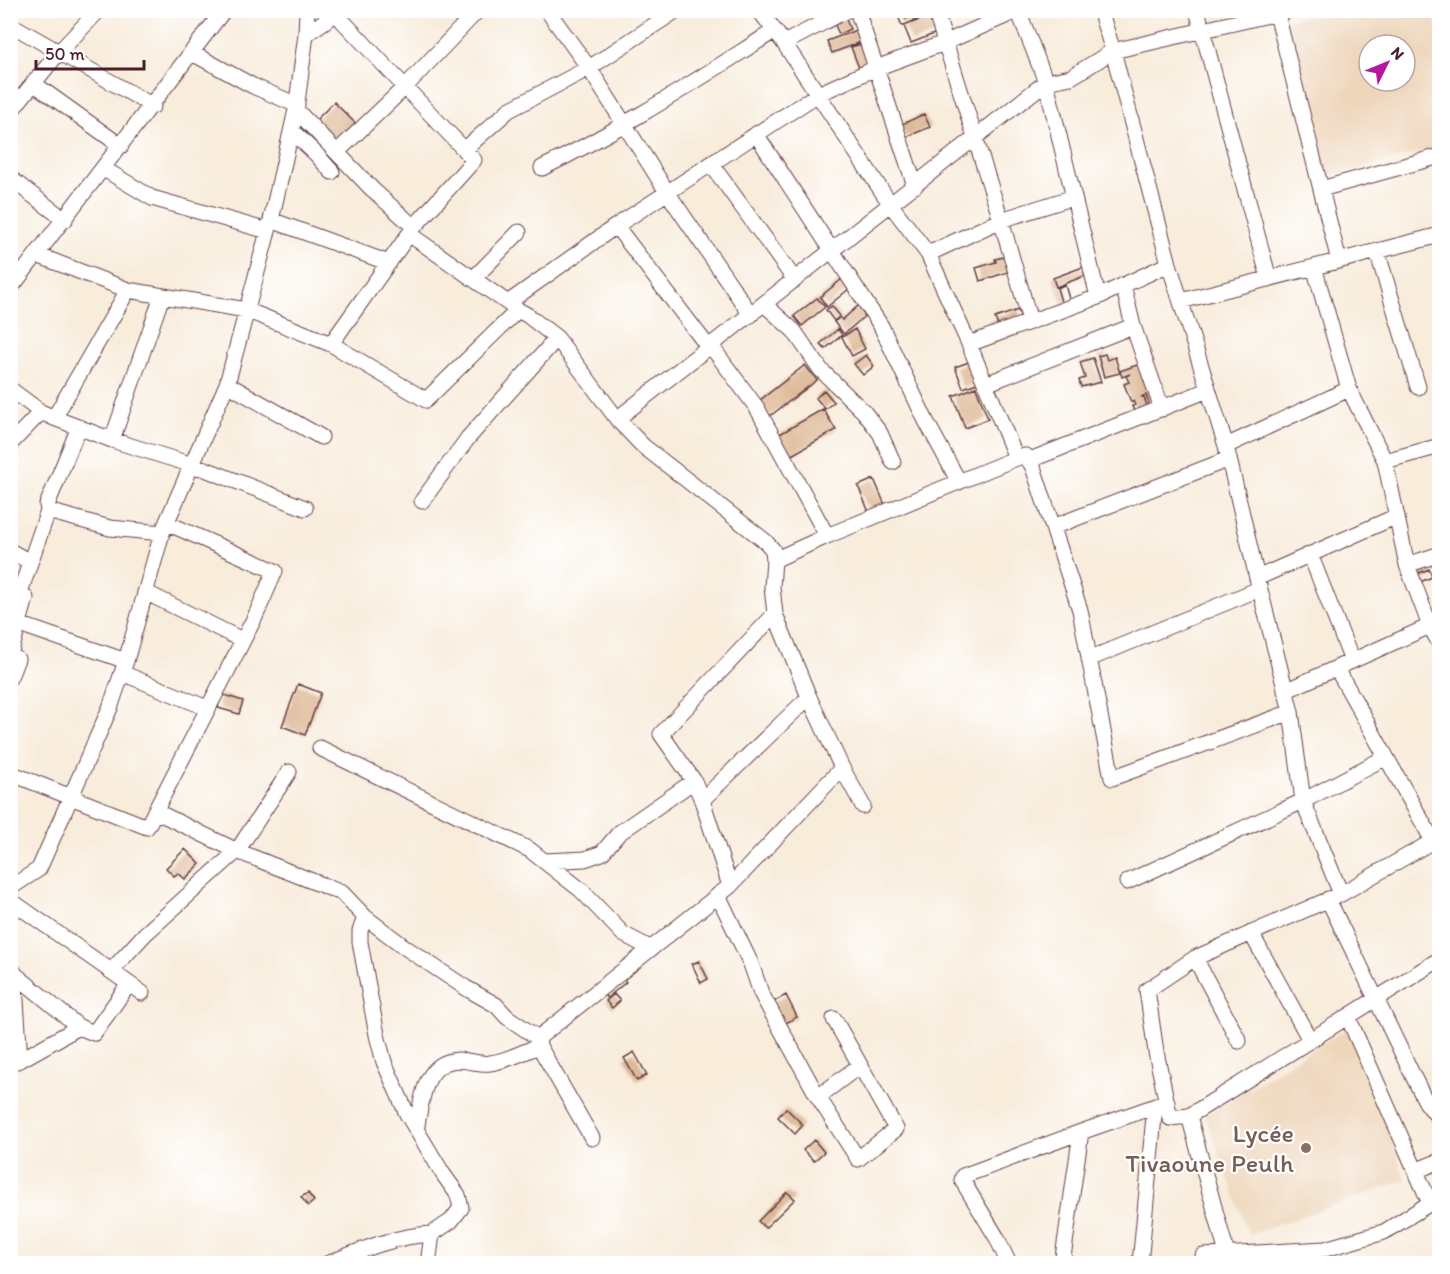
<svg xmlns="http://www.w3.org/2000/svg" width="1450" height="1274" font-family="Itim,sans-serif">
<rect width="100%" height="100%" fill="#fff"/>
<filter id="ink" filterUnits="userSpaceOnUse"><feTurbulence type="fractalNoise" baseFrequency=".0167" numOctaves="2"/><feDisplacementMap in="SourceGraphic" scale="12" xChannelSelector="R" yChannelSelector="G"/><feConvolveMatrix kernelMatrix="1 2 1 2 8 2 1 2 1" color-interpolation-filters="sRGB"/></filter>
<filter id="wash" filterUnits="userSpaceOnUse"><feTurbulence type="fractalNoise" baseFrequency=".008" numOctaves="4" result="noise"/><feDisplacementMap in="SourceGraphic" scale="24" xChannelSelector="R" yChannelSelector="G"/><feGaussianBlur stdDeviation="1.35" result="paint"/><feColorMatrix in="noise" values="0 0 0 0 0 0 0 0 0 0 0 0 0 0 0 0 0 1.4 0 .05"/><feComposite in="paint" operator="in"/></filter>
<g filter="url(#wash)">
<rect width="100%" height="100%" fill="#f8ecdb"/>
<path fill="#eed6bb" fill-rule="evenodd" d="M1325,11h108l6,24v113l-113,29 -42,-156zM1369,45h36v36h-36z
M1349,1027l57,153 -157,55 -44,-120z"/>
<g id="blocks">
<path fill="#ddb895" d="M902,10l4,10 -2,-10h28l1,3 -31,13 -6,-15z
M932,15l7,17 -28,11 -7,-17z
M846,19l4,10 -11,5 -5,-11z
M859,29l5,12 -32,12 -5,-12z
M862,44l7,21 -10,3 -8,-21z
M334,102l23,23 -22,21 -22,-23z
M924,114l6,13 -24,10 -6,-12z
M1004,257l4,15 -28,9 -4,-13 20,-6 -1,-3z
M1083,267l4,8 -31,12 -3,-9z
M842,279l8,9 -23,19 -7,-10z
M1065,285l5,17 -8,3 -5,-17z
M817,298l8,9 -23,19 -8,-10z
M859,305l8,9 -23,20 -10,-12 6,-5 2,3z
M832,306l8,10 -6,5 -8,-11z
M1018,310l3,8 -23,8 -3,-8z
M838,329l4,6 -17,14 -5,-5z
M855,329l10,20 -13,7 -10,-19z
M1105,354l2,6 8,-3 5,16 -16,4 -6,-21z
M866,355l8,11 -11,9 -9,-11z
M1093,358l8,24 -20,5 -2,-7 6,-2 -5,-16z
M969,362l8,21 -14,5 -8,-21z
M1140,364l15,42 -5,1 -4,-12 -5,2h3l4,12 -13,5 -3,-8 3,-1 -2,-4 -2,1 -7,-18 5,-2 -3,-6 4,-2 -8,3 -2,-6z
M805,365l12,15 -47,36 -11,-15z
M976,387l12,32 -23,9 -12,-32z
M824,390l10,12 -9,7 -9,-11z
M823,409l13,21 -46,26 -12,-21z
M874,479l11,26 -16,7 -11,-26z
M1429,569l3,8 -12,5 -3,-8z
M298,684l23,9 -16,42 -23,-9z
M221,694l22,7 -4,13 -21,-6z
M185,849l15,15 -15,15 -7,-6 -4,3 -8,-8z
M699,961l9,18 -7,4 -9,-19z
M619,974l7,8 -19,16 -8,-9z
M614,994l6,7 -8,7 -6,-7z
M786,995l11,22 -13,7 -11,-22z
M634,1052l13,23 -10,6 -13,-23z
M786,1108l17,17 -8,9 -17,-17z
M814,1140l10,12 -10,9 -11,-11z
M787,1192l8,7 -30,29 -7,-7z
M308,1193l6,8 -6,5 -7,-9z"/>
</g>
</g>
<g filter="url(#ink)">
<use href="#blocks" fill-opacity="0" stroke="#643e45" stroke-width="1.5"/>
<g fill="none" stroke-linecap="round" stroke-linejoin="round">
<g stroke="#643e45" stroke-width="17">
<path id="street" d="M547,10l42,58 78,124 84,123
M759,10l25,33 107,162 37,49 41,90 47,114
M857,10l58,176
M935,10l66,210 29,101
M1018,10l28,72 52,215
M1100,10l13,41 56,213 57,182 31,132 34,134 12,89 38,93
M1197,10l72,269
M1276,10l63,251
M1439,10l1,2
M10,24l143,82
M306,34l35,-24
M784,43l63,-33
M192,53l61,33 44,19
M33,83l88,63
M296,110l76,79 42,38
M10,112l49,-60 40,-42
M292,131l24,23 16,18
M756,134l125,192 45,95 33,61
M464,150l45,-40 80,-42 88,-58
M337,152l68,-65 73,-77
M711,164l84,116
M542,168c81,-39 156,-89 232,-137
M104,169l48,29 116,33
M10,178l55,42
M1321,189l119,-33
M271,220l118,43
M616,226l93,122
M409,234l106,74
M1377,251l41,136
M928,254l73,-34 73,-23
M37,255l91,35 118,20 85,34 95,56 92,-90 9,5 30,23 60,81 26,27 122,95 8,9 1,10 -2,27 3,27 34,83 33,71 21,38
M1314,267l35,122 36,72 22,104 23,61 10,18
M474,278l45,-46
M1123,285l10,41 29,83
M10,289l214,-279
M1181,301l259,-66
M509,302l107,-76 202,-132 58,-26 68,-25 75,-33
M764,304l30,27 27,39 43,42 16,21 13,29
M331,344l83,-117 60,-67 -138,-146
M969,344l129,-47 71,-33
M711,346l46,62 70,128
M227,384l94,53
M986,384l147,-58
M10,389l31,23 13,6 58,22 93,29 100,39
M54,418l74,-128
M617,419l429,-337 25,-5 42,-26 177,-41
M79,427l-32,78 1,6 62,17 52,5
M112,440l50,-144
M10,444l31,-32
M1226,446l123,-57
M1030,460l178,-70
M1385,461l55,-15
M422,501l46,-63 89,-100
M1053,527l176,-68
M10,551l20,11
M1310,554l42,107
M774,560l53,-24 192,-79 7,-1 7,11 47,143 32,168 179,-66
M1407,565l33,-11
M1257,578l140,-62
M145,592l97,48
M19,624l107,37
M10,655l16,-57 -7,-3 29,-84
M10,656l7,3 -7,18
M1089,659l170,-70
M1337,669l96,172
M122,673l85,35
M1285,691l145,-65
M320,748l210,102 51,40 42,44 27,14
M10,773l137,54 109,-212 19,-44 -108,-48
M702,800l-8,-19 -33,-47 114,-120
M155,811l82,40 105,42 23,24 41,31 60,40 30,17 11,12 31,21 1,8 53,92
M1440,837l-99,57 -146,64 -48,32 9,62 14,66 19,-2 251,-157
M545,861l40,-2 17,-6 17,-20 75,-52
M1127,882l176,-81 83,-44
M730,886l-28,-86 107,-103
M10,888l29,-19 71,-161 16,-47 36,-128 65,-149 44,-164 25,-110 10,-76 1,-24
M718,895l33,69 10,29 57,104 40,62 38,-30 -62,-110
M1328,899l87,181 11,22 14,18
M10,900l132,93
M365,917l-5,14v11l17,93 7,27 23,52 36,60 15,21 3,13 -10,13 -19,13 -4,30
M1251,933l59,107
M1195,958l44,83
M10,970l69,57 15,6 35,-49
M111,971l34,-37 92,-83 52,-79
M14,972l6,88
M538,1038l192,-152 112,-118
M13,1062l7,-2 59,-33
M818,1097l41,-31
M1189,1116l38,138
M416,1130c6,-27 6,-68 42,-70 10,0 22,5 32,3 17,-2 33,-11 49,-17
M1415,1171l25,-10
M1203,1256l122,-7 59,-17 43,-27 2,-4 -81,-184
M327,1264c35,-14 67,-28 105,-30
M1009,1264l-12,-26 -35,-58 1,-4 118,-44 86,-30
M1062,1264l19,-132
M1140,1264l15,-158"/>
</g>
<use href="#street" stroke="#fff" stroke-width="15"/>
</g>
</g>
<circle fill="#8d6e63" stroke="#fff" stroke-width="2" cx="1306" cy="1148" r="6"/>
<g text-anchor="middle" stroke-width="4.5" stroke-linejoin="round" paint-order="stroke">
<g font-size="26" fill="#785e54" stroke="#fff" text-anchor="end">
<text x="1294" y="1142">Lycée<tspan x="1294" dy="30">Tivaoune Peulh</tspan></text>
</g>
</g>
<rect width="1450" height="1274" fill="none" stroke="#fff" stroke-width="36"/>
<g transform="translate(1387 63) rotate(47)"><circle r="28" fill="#ffffff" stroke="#b7a5aa" stroke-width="1.5"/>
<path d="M0-4.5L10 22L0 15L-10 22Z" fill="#b5179e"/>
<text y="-9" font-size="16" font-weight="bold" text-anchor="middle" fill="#4a1f2b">N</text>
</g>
<path d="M36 60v9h108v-9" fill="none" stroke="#4a1f2b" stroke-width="3"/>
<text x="45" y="60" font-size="18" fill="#4a1f2b" stroke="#ffffff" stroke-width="4.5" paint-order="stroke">50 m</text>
</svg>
